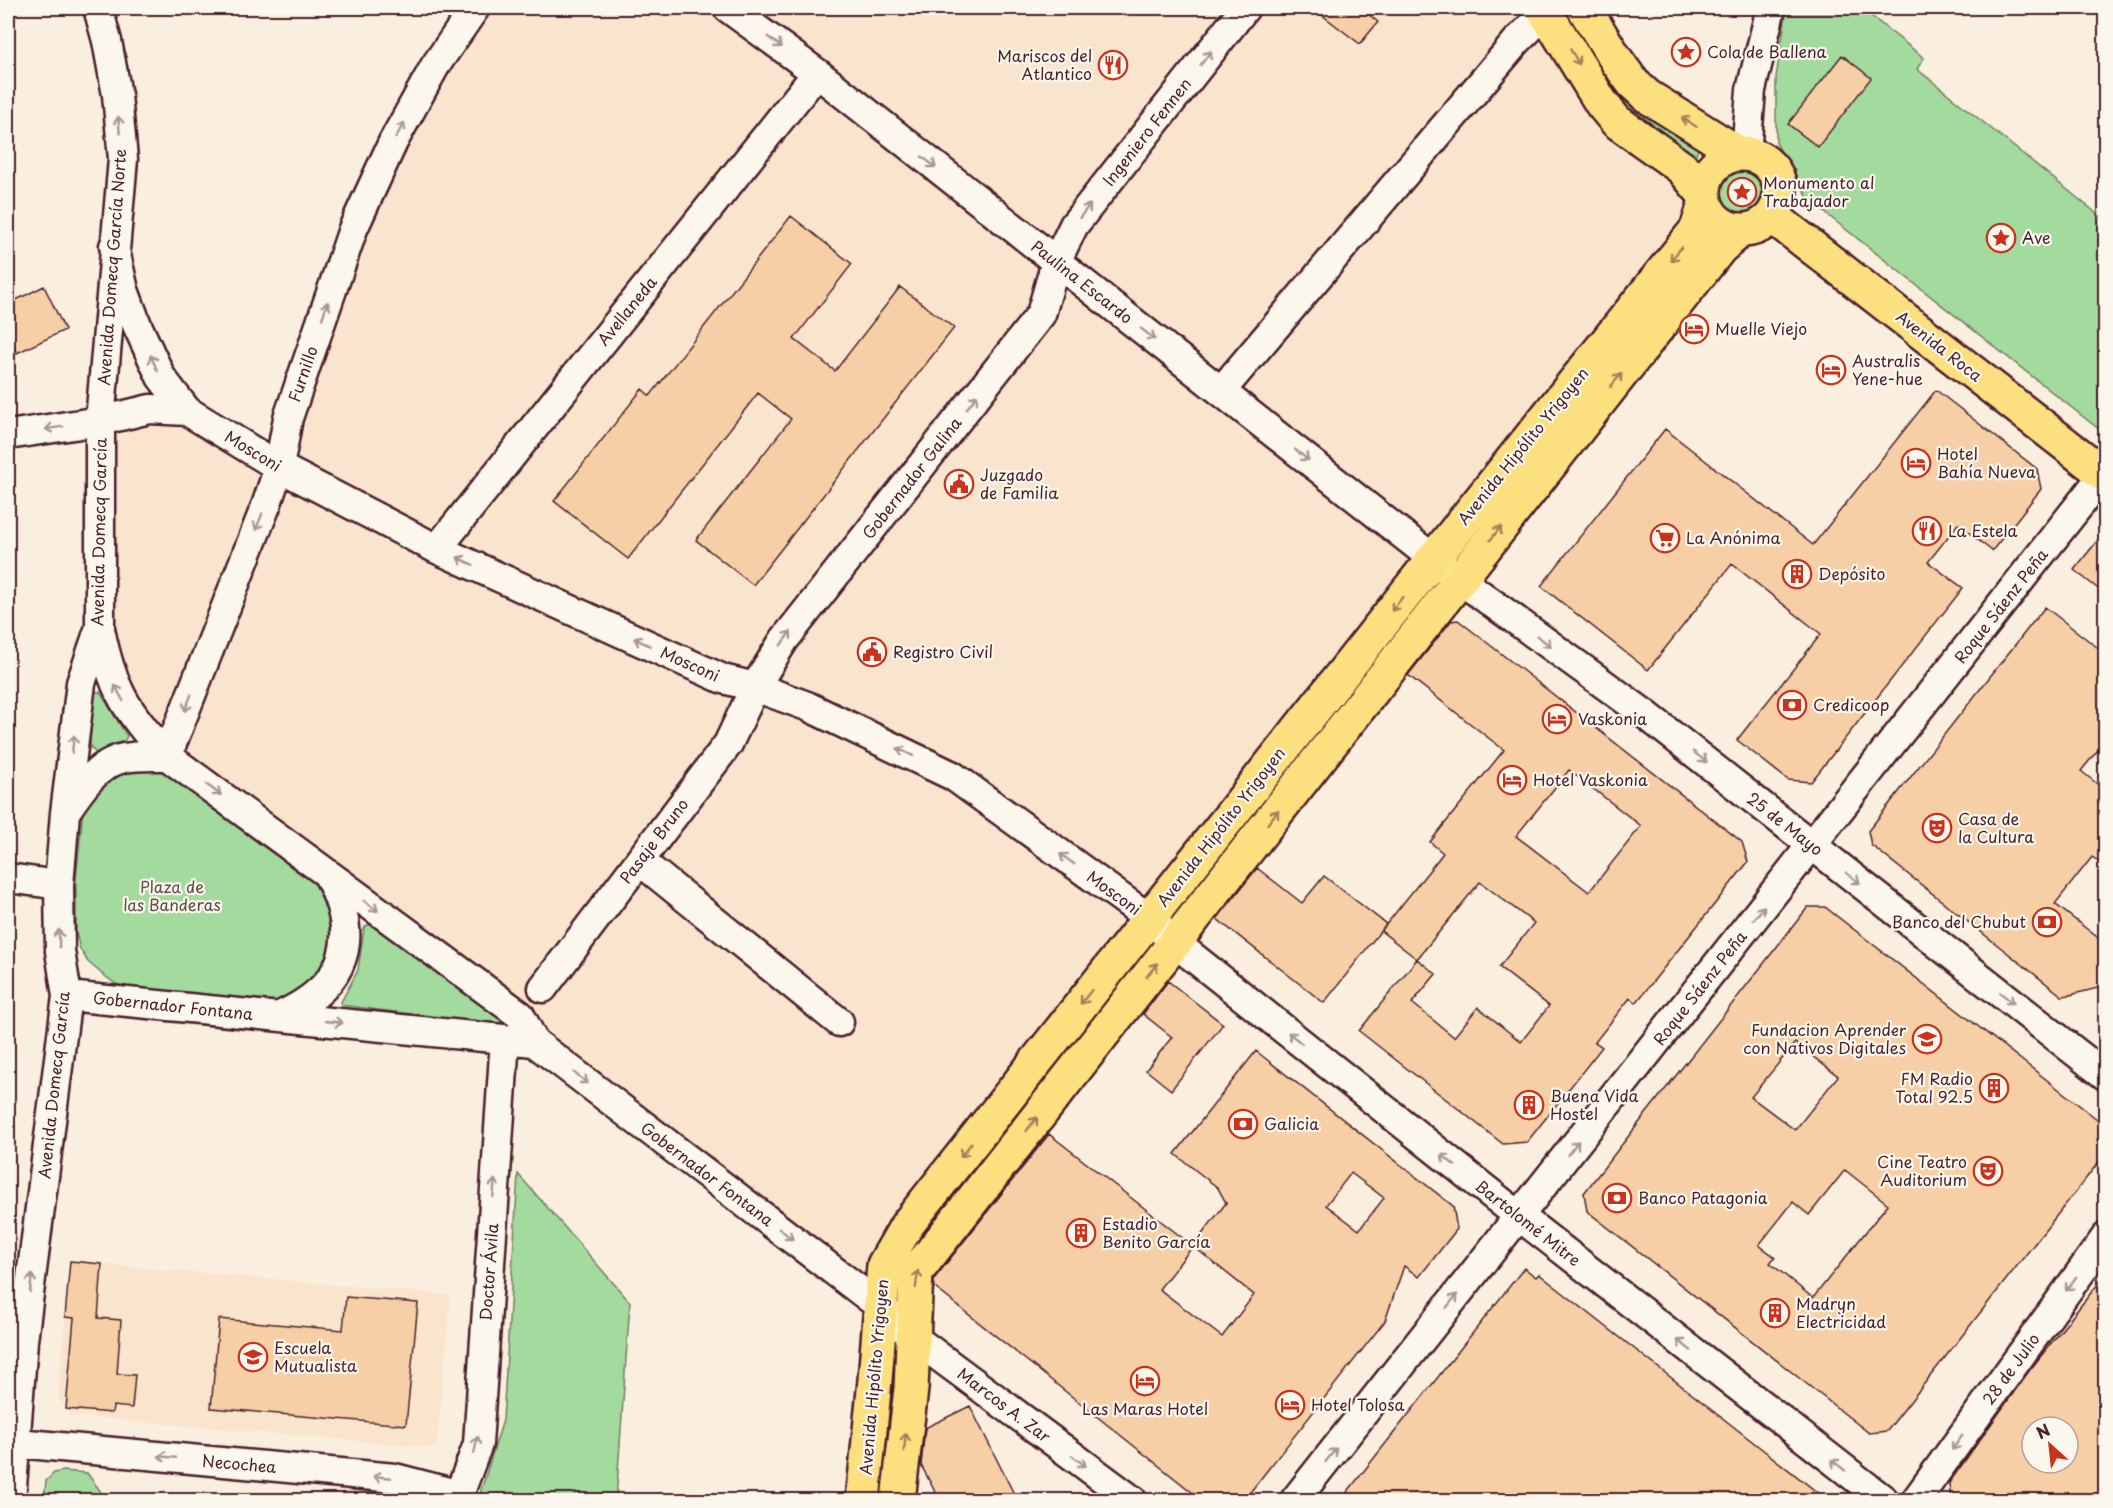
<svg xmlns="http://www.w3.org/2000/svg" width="2113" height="1508" font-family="'Playpen Sans',sans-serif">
<rect width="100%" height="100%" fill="#faefde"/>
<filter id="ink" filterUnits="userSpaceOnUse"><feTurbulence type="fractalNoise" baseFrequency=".0167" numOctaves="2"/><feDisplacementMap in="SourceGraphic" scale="12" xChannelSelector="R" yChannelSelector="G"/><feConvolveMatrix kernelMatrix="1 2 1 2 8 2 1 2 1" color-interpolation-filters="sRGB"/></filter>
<g filter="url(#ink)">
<path fill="#f9e5cd" d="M475,8h1068l160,190 -269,360 -554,748 -713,-550 -52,-71 -15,-264 50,-12 128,57 75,-237z
M70,1261l381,34 -14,153 -366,-32 -13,-19z"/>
<path fill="#a3da9e" stroke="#767c64" stroke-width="1.5" d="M1558,8h11l49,82 26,24 50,31 4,4 -3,8 -5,1 -67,-50z
M1787,8h74l63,50 -7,11 188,151v214l-295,-233 -34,-58v-66z
M1720 193a22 22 0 1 1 44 0a22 22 0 1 1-44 0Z
M96,692h4l27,44 -2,4 -29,13 -5,-5 -1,-6 4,-48z
M143,768l18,2 12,6 152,115 9,32 -4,38 -35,36 -17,4 -150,-14 -12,-3 -14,-10 -14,-12 -8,-13 -4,-16v-53l7,-71 20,-26 19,-10z
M371,924l130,93 1,3 -3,4 -6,1 -152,-20v-3l17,-32 6,-41 2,-3z
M1135,960l7,6 -238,303 -7,-6z
M518,1174l112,128 -14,198h-138l25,-80z
M891,1367l8,1 -14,132h-8z
M63,1471l24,2 14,19 -1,8h-56l2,-19 8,-8z"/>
<path fill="#f7cfa6" stroke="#4a1f2b" stroke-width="1.5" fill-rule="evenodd" d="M1313,8h48l17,14 -18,22z
M1842,55l29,23 -53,69 -30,-23z
M791,216l61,48 -58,75 41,32 65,-84 54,41 -201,257 -57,-45 95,-121 -33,-26 -130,166 -74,-58 88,-112 8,7z
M44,286l21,44 -48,23 -9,-19v-30z
M1936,390l101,79 4,20 -49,62 -34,-27 -30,38 35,26 -152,194 -23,-2 -51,-40 84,-106 -89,-70 -84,106 -107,-84 124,-157 148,116z
M2106,530v65l-32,-25z
M2045,607l61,47v86l-25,31 25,20v76l-14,-10 -37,47 51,40v42l-36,9 -8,1 -191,-151 -3,-14z
M1458,620l284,222 6,20 -112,141 -6,-5 -35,44 7,5 -75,95 -24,2 -144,-113 58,-72 -36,-28 62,-78 -13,-11 74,-92 -96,-75 43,-54zM1569,770l72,56 -52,66 -73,-56zM1480,882l54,41 -35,44 50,39 -28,36 -43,-35 -24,30 -42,-34 24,-29 -19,-15z
M1257,868l45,35 22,-27 62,48 -62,79 -107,-84z
M1808,907h17l281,219v3l-9,11 9,8v5l-219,278 -18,2 -282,-222 -3,-18zM1795,1043l43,33 -43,54 -44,-33zM1845,1170l43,34 -75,94 -43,-35 5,-6 -16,-12 34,-43 16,13z
M1168,981l55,43 -52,66 -25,-20 26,-33 -29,-23z
M1256,1051l197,155 4,23 -38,48 -15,-11 -19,55 -141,179h-42l-268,-213v-8l115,-145 144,112 33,-43 -8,-15 -43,-34zM1351,1173l33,25 -25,32 -33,-25zM1193,1246l61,49 -32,42 -63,-48z
M70,1261l32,3 -4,54 23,2 -4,54 18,1 -3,33 -19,-2 -1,7 -46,-4 8,-91 -9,-1z
M1524,1268l12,9 3,-3 288,226h-486z
M2106,1274v226h-155l-2,-17 80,-112zM2032,1427h36v36h-36z
M346,1297l72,6 -12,122 -195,-17 8,-89 124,11z
M970,1406l47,94h-78l-9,-18 -9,-17 4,-37z"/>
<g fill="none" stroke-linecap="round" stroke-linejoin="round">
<g stroke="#4a1f2b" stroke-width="33">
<path id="minor" d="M728,8l89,65 642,506 186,135 461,362
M1746,154l5,-64 20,-82
M114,246l10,44 13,35 24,52 26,34 92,56 158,82 286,130 32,8 52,19 146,70 196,142 25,24 345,274 365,284
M1221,391l296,-350 29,-29
M8,435l92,-14 50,-12 37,2
M437,549l380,-476
M100,629c12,60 26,82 67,127l353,259 14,27 346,264 34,32 218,162
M167,756l100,-253 12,-36 9,-49 65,-189 40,-87 42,-76 40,-58
M66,811c14,-21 32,-48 58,-53 13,-3 30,-2 43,-2
M640,861l199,161
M8,878l51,7
M543,988l185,-244 27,-57 29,-47 257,-326 15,-52 18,-37 171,-217
M67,996l467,46
M280,1016c66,-30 82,-76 48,-141
M17,1443l378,35 65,17
M11,1500l12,-159 44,-345 -7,-45 -1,-66 6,-72 16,-130 19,-56v-206l23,-262 -6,-64 -10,-54 -9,-33
M457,1500l21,-56 27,-405
M1295,1500l809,-1026
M1916,1500l190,-263"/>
</g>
<g stroke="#4a1f2b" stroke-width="38">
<path id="major" d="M1543,8l59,96 14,17 66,47 21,25
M1584,8l33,53 16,22 14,13 91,57
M1704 192a38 38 0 1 1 76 0a38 38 0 1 1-76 0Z
M1772,216l334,260
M863,1500l12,-120 9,-115 23,-40 527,-667 263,-329 8,-25
M898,1500l13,-111 5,-117 804,-1024 20,-17"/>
</g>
<use href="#minor" stroke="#fbf7ec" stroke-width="28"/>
<use href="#major" stroke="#fce080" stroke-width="33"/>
</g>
<defs><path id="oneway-shaft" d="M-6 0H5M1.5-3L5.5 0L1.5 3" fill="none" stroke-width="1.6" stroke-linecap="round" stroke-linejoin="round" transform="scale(1.5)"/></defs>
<g stroke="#ab9695">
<use href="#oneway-shaft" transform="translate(775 42) rotate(36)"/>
<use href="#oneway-shaft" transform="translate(1206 58) rotate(-52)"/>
<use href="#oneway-shaft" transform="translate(119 125) rotate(-95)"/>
<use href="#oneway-shaft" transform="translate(400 130) rotate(-61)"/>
<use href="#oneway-shaft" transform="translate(929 162) rotate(38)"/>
<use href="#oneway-shaft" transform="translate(1085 211) rotate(-52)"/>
<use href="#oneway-shaft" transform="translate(325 310) rotate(-71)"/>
<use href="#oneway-shaft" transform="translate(1148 334) rotate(38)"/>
<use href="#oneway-shaft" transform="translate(154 363) rotate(-114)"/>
<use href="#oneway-shaft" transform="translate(972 402) rotate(-52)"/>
<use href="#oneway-shaft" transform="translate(54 428) rotate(171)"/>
<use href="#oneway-shaft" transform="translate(1302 455) rotate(38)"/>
<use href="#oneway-shaft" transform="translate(259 522) rotate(111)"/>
<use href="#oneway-shaft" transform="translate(465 561) rotate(-155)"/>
<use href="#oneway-shaft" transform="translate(786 638) rotate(-54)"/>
<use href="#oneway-shaft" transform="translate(1544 641) rotate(36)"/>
<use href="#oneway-shaft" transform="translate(642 642) rotate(-155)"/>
<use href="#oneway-shaft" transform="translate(119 693) rotate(-118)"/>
<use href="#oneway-shaft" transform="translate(188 703) rotate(111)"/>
<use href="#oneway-shaft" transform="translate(73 744) rotate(-83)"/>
<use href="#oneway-shaft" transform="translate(905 752) rotate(-154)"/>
<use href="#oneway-shaft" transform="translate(1700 757) rotate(38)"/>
<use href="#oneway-shaft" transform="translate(214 790) rotate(36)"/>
<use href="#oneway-shaft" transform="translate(1067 859) rotate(-144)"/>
<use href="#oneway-shaft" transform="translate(1853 878) rotate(38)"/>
<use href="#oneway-shaft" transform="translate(371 906) rotate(36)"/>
<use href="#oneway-shaft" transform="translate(1759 913) rotate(-52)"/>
<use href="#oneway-shaft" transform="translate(59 938) rotate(-91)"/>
<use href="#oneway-shaft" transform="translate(2007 998) rotate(38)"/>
<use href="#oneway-shaft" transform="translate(334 1022) rotate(6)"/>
<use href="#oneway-shaft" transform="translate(1295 1038) rotate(-141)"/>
<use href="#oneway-shaft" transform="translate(581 1078) rotate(37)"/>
<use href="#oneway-shaft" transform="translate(1573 1148) rotate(-52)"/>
<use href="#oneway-shaft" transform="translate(1448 1160) rotate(-141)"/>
<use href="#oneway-shaft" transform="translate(494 1188) rotate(-86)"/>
<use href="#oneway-shaft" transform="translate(786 1234) rotate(37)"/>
<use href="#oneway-shaft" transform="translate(31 1283) rotate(-83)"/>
<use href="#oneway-shaft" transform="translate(2071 1284) rotate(126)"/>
<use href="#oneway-shaft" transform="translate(1452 1301) rotate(-52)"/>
<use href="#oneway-shaft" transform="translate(1684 1345) rotate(-142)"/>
<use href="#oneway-shaft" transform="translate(1957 1443) rotate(126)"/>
<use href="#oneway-shaft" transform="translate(476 1445) rotate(-77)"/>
<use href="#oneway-shaft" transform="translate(1331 1455) rotate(-52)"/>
<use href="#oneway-shaft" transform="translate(167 1457) rotate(-175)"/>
<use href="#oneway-shaft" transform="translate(1079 1461) rotate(37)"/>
<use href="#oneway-shaft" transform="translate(1838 1465) rotate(-142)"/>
<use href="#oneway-shaft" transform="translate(382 1477) rotate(-175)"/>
</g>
<g stroke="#a38056">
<use href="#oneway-shaft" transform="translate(1575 57) rotate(59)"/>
<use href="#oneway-shaft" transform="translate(1689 122) rotate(-148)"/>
<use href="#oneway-shaft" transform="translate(1676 254) rotate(129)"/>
<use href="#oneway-shaft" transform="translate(1616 380) rotate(-51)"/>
<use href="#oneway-shaft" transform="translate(1496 533) rotate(-52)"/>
<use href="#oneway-shaft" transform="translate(1397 604) rotate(128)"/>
<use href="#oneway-shaft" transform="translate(1273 817) rotate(-52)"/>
<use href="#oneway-shaft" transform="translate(1152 970) rotate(-52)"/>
<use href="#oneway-shaft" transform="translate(1086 997) rotate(128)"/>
<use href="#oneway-shaft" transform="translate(1032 1124) rotate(-52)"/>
<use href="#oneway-shaft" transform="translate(966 1150) rotate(128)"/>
<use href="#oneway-shaft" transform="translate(917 1279) rotate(-82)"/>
<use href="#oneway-shaft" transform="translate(905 1442) rotate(-84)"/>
</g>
</g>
<defs>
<g id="sight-ring" transform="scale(1.5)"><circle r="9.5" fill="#fbf7ec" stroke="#c8321e" stroke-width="1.5"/><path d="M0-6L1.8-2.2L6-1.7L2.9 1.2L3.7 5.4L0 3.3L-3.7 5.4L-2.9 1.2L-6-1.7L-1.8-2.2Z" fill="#c8321e"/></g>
<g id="restaurant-ring" transform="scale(1.5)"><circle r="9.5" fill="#fbf7ec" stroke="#c8321e" stroke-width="1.5"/><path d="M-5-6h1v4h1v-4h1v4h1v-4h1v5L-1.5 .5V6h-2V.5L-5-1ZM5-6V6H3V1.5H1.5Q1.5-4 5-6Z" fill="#c8321e"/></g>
<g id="hotel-ring" transform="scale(1.5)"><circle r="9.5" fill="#fbf7ec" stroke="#c8321e" stroke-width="1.5"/><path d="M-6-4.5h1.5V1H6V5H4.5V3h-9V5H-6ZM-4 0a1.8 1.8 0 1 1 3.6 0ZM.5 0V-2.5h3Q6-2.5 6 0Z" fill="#c8321e"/></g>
<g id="civic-ring" transform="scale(1.5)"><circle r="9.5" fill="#fbf7ec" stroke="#c8321e" stroke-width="1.5"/><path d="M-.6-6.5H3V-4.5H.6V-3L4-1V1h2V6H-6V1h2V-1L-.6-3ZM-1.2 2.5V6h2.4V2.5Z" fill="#c8321e"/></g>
<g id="supermarket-ring" transform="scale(1.5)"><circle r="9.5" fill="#fbf7ec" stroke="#c8321e" stroke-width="1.5"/><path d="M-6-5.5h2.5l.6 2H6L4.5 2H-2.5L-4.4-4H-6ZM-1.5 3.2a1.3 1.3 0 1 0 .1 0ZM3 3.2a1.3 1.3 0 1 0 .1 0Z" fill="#c8321e"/></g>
<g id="building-ring" transform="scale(1.5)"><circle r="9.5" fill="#fbf7ec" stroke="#c8321e" stroke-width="1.5"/><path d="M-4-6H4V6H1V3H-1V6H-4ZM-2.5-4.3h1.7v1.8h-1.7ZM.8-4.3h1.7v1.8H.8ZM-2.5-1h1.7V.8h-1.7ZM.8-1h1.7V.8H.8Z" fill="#c8321e"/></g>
<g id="bank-ring" transform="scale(1.5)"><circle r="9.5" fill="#fbf7ec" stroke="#c8321e" stroke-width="1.5"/><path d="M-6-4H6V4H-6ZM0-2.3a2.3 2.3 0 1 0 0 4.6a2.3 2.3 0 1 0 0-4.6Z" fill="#c8321e"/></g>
<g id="theatre-ring" transform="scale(1.5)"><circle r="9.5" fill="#fbf7ec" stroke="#c8321e" stroke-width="1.5"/><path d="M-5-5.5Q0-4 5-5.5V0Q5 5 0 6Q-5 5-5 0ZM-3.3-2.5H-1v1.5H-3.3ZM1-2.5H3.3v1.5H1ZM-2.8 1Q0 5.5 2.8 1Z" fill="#c8321e"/></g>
<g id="university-ring" transform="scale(1.5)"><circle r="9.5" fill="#fbf7ec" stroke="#c8321e" stroke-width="1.5"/><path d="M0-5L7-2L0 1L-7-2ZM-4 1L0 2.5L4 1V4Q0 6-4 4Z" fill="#c8321e"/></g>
<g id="school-ring" transform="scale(1.5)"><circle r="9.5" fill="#fbf7ec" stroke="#c8321e" stroke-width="1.5"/><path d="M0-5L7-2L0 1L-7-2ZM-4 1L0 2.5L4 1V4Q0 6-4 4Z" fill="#c8321e"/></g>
</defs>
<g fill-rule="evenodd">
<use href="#sight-ring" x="1686" y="52"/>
<use href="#restaurant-ring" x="1113" y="65"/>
<use href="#sight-ring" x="1742" y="192"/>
<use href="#sight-ring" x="2001" y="238"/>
<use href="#hotel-ring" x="1694" y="329"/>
<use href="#hotel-ring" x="1831" y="370"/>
<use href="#hotel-ring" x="1916" y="463"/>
<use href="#civic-ring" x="959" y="484"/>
<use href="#restaurant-ring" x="1927" y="531"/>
<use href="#supermarket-ring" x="1665" y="538"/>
<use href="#building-ring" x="1797" y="574"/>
<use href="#civic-ring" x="872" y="652"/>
<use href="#bank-ring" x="1792" y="705"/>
<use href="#hotel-ring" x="1557" y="719"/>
<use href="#hotel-ring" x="1512" y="780"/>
<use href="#theatre-ring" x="1937" y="828"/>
<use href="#bank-ring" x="2047" y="922"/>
<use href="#university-ring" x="1927" y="1039"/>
<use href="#building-ring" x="1994" y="1088"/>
<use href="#building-ring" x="1529" y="1105"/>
<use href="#bank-ring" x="1243" y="1124"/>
<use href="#theatre-ring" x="1988" y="1171"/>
<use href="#bank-ring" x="1617" y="1198"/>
<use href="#building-ring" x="1081" y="1233"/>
<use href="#building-ring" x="1775" y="1313"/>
<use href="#school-ring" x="253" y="1357"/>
<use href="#hotel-ring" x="1145" y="1381"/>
<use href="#hotel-ring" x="1290" y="1405"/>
</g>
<g text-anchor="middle" stroke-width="4.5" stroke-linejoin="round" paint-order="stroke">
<g font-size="16" fill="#4a1f2b" stroke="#fbf7ec" text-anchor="start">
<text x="1707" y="58">Cola de Ballena</text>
<text x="1092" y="62" text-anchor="end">Mariscos del<tspan x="1092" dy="18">Atlantico</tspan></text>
<text x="1763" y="189">Monumento al<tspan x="1763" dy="18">Trabajador</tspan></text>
<text x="2022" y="244">Ave</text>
<text x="1715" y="335">Muelle Viejo</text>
<text x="1852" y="367">Australis<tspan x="1852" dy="18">Yene-hue</tspan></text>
<text x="1937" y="460">Hotel<tspan x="1937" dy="18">Bahía Nueva</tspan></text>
<text x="980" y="481">Juzgado<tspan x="980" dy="18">de Familia</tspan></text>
<text x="1948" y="537">La Estela</text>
<text x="1686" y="544">La Anónima</text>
<text x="1818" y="580">Depósito</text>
<text x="893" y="658">Registro Civil</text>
<text x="1813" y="711">Credicoop</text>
<text x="1578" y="725">Vaskonia</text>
<text x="1533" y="786">Hotel Vaskonia</text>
<text x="1958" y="825">Casa de<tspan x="1958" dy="18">la Cultura</tspan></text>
<text x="2026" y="928" text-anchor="end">Banco del Chubut</text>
<text x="1906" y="1036" text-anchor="end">Fundacion Aprender<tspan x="1906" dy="18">con Nativos Digitales</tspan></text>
<text x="1973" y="1085" text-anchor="end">FM Radio<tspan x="1973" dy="18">Total 92.5</tspan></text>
<text x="1550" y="1102">Buena Vida<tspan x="1550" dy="18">Hostel</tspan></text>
<text x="1264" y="1130">Galicia</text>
<text x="1967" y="1168" text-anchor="end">Cine Teatro<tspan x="1967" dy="18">Auditorium</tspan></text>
<text x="1638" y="1204">Banco Patagonia</text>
<text x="1102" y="1230">Estadio<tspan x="1102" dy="18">Benito García</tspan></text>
<text x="1796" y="1310">Madryn<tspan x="1796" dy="18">Electricidad</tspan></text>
<text x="274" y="1354">Escuela<tspan x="274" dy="18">Mutualista</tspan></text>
<text x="1311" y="1411">Hotel Tolosa</text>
<text x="1145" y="1415" text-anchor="middle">Las Maras Hotel</text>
</g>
<g font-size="16" fill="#4a1f2b" stroke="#fbf7ec">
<text transform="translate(1147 132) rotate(-52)" y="6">Ingeniero Fennen</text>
<text transform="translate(112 267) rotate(-86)" y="6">Avenida Domecq García Norte</text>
<text transform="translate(1082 282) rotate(38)" y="6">Paulina Escardo</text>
<text transform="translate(627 311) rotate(-51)" y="6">Avellaneda</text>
<text transform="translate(1939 346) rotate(38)" y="6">Avenida Roca</text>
<text transform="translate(303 374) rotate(-71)" y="6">Furnillo</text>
<text transform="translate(1523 446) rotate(-51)" y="6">Avenida Hipólito Yrigoyen</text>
<text transform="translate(253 451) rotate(31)" y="6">Mosconi</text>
<text transform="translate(912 478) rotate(-52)" y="6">Gobernador Galina</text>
<text transform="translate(99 532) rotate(-89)" y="6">Avenida Domecq García</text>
<text transform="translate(2001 606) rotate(-52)" y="6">Roque Sáenz Peña</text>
<text transform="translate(690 664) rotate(24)" y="6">Mosconi</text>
<text transform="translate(1785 824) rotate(38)" y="6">25 de Mayo</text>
<text transform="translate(1221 827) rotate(-52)" y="6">Avenida Hipólito Yrigoyen</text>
<text transform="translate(654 841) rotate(-53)" y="6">Pasaje Bruno</text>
<text transform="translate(1114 893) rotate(36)" y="6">Mosconi</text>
<text transform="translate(1700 988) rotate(-52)" y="6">Roque Sáenz Peña</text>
<text transform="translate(173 1006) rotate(6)" y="6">Gobernador Fontana</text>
<text transform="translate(54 1085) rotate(-84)" y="6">Avenida Domecq García</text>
<text transform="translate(707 1174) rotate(37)" y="6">Gobernador Fontana</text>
<text transform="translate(1528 1223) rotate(38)" y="6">Bartolomé Mitre</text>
<text transform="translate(489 1272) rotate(-86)" y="6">Doctor Ávila</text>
<text transform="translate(2011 1369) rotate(-54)" y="6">28 de Julio</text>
<text transform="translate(874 1377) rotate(-85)" y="6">Avenida Hipólito Yrigoyen</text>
<text transform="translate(1004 1405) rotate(37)" y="6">Marcos A. Zar</text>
<text transform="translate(239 1464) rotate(5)" y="6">Necochea</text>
</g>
<g font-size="16" fill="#604e48" stroke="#fbf7ec">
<text x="172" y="893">Plaza de<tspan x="172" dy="18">las Banderas</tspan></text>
</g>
</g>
<rect width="2113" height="1508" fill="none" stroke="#fbf7ec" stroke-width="30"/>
<rect x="15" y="15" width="2083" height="1478" fill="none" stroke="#4a1f2b" stroke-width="2" filter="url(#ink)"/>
<g transform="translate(2050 1445) rotate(333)"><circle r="28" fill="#fbf7ec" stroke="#b4a19f" stroke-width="1.5"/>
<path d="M0-4.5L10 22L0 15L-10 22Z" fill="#c8321e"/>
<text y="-9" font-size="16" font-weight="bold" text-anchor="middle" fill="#4a1f2b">N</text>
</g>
</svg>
